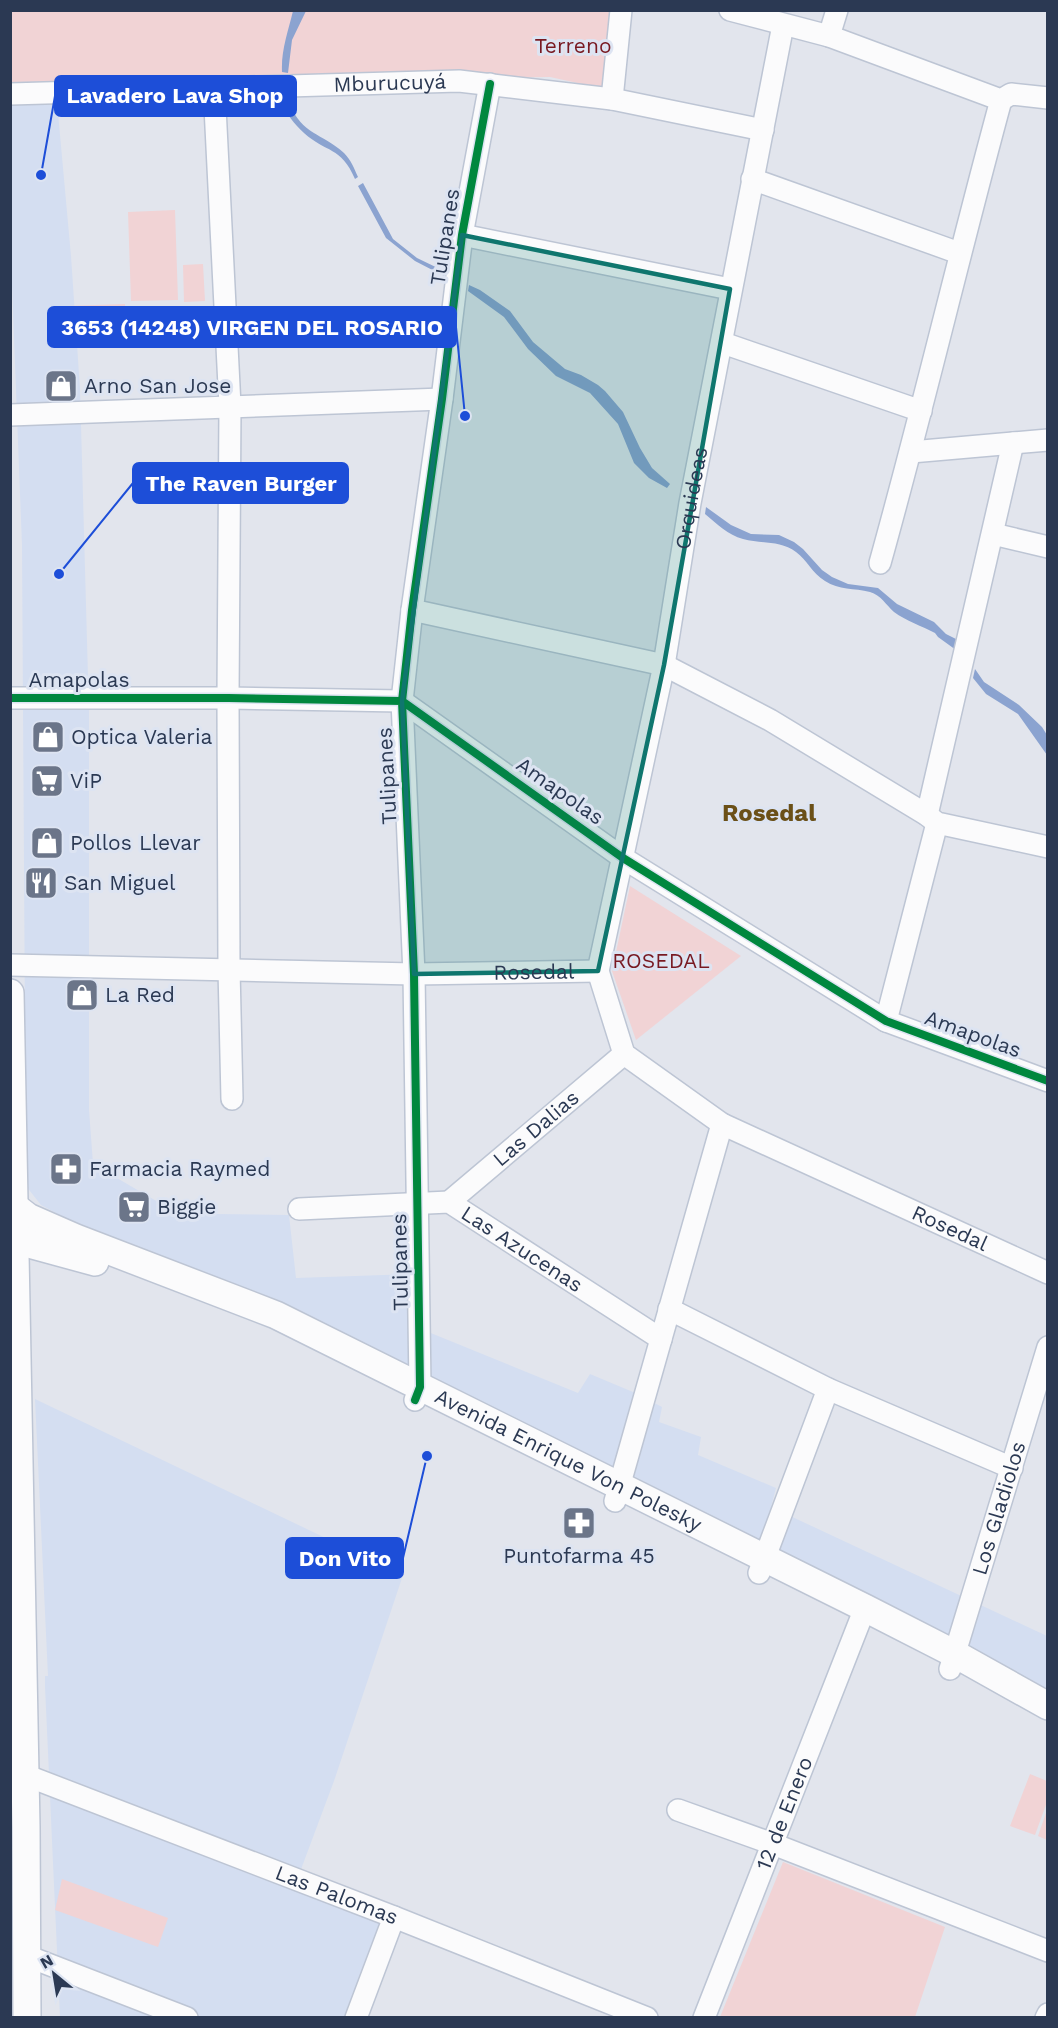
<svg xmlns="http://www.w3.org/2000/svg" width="1058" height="2028" font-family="'Work Sans',sans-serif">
<rect width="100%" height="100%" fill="#e2e5ed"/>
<path fill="#d4def1" d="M10,11l53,70 -6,21 14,154 9,133 9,324v397l4,54 89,52 33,-2 74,1 7,63 118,-4 2,53 162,66 12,-19 43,18 29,15 -3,15 42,15 -3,18 78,33 -5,19 276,129v60l-976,-475 -30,-16 -15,-19 -4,-641 -11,-285z
M35,1399l368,176 -69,206 -40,107 90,36 -36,93h-288l-15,-331v-10h3z"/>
<path fill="#f1d3d5" d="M10,11h602l-7,78 -55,-12 -539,5z
M175,210l3,90 -47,1 -3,-89z
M203,264l2,37 -21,1 -1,-37z
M125,304l1,28 -59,2 -1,-28z
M630,886l111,70 -105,84 -24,-69z
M1030,1774l17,7v21l-12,33 -25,-9z
M1047,1810l1,30h-1l-9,-4z
M783,1862l162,65 -30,90h-195z
M62,1879l106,39 -10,29 -103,-37z"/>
<path fill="#8ba3d0" d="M293,11h13l-14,29 -4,33 -6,-1c-1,-22 6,-40 11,-61z
M281,103h8c14,33 32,29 55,50 7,7 10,15 14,24l-3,2c-14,-33 -29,-26 -51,-46 -10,-9 -17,-19 -23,-30z
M363,183l30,56 24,19 29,14 -2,4 -29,-15 -29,-23 -28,-52z
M469,285l11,5 30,21 23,31 32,27 16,6 17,10 7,6 18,21 17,36 12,20 18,16 -3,4 -18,-10 -15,-15 -16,-39 -28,-31 -34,-17 -28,-27 -24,-32 -36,-26z
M706,507l25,18 20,9 28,1 15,7 9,7 19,21 10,7 16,7 30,4 19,16 37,18 12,12 12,6 -2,10 -18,-13 -3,-4c-13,-7 -29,-12 -41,-21 -8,-7 -13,-17 -24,-20 -16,-4 -31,-2 -45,-11 -13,-8 -18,-21 -29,-29 -16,-12 -35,-8 -53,-13 -15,-4 -26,-15 -38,-25z
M975,669l9,13 35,23 23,22 5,8v20l-29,-41 -32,-20 -13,-16z"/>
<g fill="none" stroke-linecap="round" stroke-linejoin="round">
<g stroke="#bdc5d4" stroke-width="24">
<g id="minor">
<path d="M730,10l99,26 172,64 10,-6 37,4"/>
<path d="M829,36l8,-26"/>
<path d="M214,87l16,319 -2,292 1,271 3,130"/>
<path id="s1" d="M10,94l449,-13 153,18 151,31"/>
<path d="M612,99l9,-89"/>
<path d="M752,179l207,74"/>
<path d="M462,235l268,54"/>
<path d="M723,343l198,68"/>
<path d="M10,415l432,-16"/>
<path d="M911,452l137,-12"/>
<path d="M993,534l55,13"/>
<path d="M880,563c43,-154 79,-309 121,-463"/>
<path d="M412,610l252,55 106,55 157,95 10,8 111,24"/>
<path d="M10,698h218l174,3 221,157 263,163 162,60"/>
<path d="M927,815l86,-372"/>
<path id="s2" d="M10,965l404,9 184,-3"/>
<path id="s3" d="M598,971l66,-306 26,-162 93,-478"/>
<path id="s4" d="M598,971l26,83 98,70 326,149"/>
<path d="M886,1021l51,-198"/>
<path id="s5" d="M449,1202l175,-148"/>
<path id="s6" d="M299,1209l150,-7 212,137"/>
<path d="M669,1309l159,80 184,79"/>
<path d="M415,1400l5,-13 -6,-413 -12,-273 10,-91 30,-211 20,-164 28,-151"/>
<path d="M615,1501l107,-377"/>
<path d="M759,1573l69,-184"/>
<path id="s7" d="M950,1669l98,-322"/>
<path id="s8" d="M25,1775l369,142 253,101"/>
<path d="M678,1810l95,34 275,107"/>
<path d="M27,1956l160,62"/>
<path d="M356,2018l38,-101"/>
<path id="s9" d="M704,2018l161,-410"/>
<path d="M1046,2018l2,-4"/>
</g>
</g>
<g stroke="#bdc5d4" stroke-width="30">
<g id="major">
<path d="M10,993l16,834 1,191"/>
<path id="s10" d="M10,1203l18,14 48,21 200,77 589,293 90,46 93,52"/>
<path d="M10,1231l19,13 66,18"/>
</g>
</g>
<use href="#minor" stroke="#fbfbfc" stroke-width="21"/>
<use href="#major" stroke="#fbfbfc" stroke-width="27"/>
<g stroke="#dde4f2" stroke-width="11">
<path id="cycleway" d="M10,698h218l174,3 221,157 263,163 162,60
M415,1400l5,-13 -6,-413 -12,-273 10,-91 30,-211 20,-164 28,-151"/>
</g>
<use href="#cycleway" stroke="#00873e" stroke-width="8"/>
</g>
<path fill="#0f766e" fill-opacity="0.2" stroke="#0f766e" stroke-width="4.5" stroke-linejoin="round" d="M462,235l268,54 -66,376 -66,306 -184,3 -12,-273z"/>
<defs>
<g id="shop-square" transform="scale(1.725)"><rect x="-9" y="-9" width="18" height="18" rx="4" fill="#6b7589" stroke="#dde4f2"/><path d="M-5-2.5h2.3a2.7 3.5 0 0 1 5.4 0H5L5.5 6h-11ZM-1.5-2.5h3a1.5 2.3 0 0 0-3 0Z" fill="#fff"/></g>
<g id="supermarket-square" transform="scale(1.725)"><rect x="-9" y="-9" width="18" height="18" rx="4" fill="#6b7589" stroke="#dde4f2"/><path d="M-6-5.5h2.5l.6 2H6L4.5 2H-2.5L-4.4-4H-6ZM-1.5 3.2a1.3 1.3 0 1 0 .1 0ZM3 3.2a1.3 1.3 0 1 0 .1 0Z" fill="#fff"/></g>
<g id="restaurant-square" transform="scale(1.725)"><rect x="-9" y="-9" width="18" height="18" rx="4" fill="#6b7589" stroke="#dde4f2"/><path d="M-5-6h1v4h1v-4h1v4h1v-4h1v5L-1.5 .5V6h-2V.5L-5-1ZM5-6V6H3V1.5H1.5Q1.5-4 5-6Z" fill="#fff"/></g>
<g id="pharmacy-square" transform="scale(1.725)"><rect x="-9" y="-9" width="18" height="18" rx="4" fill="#6b7589" stroke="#dde4f2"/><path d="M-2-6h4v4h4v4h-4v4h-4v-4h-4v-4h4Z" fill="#fff"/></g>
</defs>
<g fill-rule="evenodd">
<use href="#shop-square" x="61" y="386"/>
<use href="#shop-square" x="48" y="737"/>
<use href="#supermarket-square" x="47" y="781"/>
<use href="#shop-square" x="47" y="843"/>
<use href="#restaurant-square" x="41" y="883"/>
<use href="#shop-square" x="82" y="995"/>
<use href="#pharmacy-square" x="66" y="1169"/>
<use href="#supermarket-square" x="134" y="1207"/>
<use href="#pharmacy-square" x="579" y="1523"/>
</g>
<g text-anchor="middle" stroke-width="6" stroke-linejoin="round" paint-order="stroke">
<g font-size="21" fill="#781921" stroke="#dde4f2">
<text x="573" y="53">Terreno</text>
<text x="661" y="968">ROSEDAL</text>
</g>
<g font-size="21" fill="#2b3953" stroke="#dde4f2">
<text dy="7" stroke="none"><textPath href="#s1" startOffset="380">Mburucuyá</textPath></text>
<text transform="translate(445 237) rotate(-81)" y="7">Tulipanes</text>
<text dy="7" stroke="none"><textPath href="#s3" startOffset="482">Orquideas</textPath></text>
<text x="79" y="687">Amapolas</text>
<text transform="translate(387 776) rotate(-93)" y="7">Tulipanes</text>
<text transform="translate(560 791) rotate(35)" y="7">Amapolas</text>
<text dy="7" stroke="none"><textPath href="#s2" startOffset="524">Rosedal</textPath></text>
<text transform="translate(973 1034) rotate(20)" y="7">Amapolas</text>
<text dy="7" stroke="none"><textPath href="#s5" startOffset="114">Las Dalias</textPath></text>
<text dy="7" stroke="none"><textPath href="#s4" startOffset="458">Rosedal</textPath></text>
<text dy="7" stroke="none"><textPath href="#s6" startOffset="237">Las Azucenas</textPath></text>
<text transform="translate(400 1262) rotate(-91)" y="7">Tulipanes</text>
<text dy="7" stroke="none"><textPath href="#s10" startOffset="616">Avenida Enrique Von Polesky</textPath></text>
<text dy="7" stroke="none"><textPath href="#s7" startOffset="168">Los Gladiolos</textPath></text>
<text dy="7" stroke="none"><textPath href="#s9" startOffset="220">12 de Enero</textPath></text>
<text dy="7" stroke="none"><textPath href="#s8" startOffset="334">Las Palomas</textPath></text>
</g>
<g font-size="21" fill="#2b3953" stroke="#dde4f2" text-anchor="start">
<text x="84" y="393">Arno San Jose</text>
<text x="71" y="744">Optica Valeria</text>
<text x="70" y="788">ViP</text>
<text x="70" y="850">Pollos Llevar</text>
<text x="64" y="890">San Miguel</text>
<text x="105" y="1002">La Red</text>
<text x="89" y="1176">Farmacia Raymed</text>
<text x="157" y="1214">Biggie</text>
<text x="579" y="1563" text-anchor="middle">Puntofarma 45</text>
</g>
<g font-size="24" font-weight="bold" fill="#6b5018" stroke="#dde4f2">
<text x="769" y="821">Rosedal</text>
</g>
</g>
<path fill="none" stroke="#1d4ed8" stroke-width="2" d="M41 175L55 96M465 416L456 327M59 574L133 483M427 1456L403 1558"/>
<g fill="#1d4ed8" stroke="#dde4f2" stroke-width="2">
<circle cx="41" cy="175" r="6"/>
<circle cx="465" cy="416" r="6"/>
<circle cx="59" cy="574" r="6"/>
<circle cx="427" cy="1456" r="6"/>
</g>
<g fill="#1d4ed8" stroke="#1d4ed8" stroke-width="2">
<rect x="55" y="76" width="241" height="40" rx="6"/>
<rect x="48" y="307" width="408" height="40" rx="6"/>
<rect x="133" y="463" width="215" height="40" rx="6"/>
<rect x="286" y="1538" width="117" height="40" rx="6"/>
</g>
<g font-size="22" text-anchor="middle" font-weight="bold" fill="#fff">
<text x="175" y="103">Lavadero Lava Shop</text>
<text x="252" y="335">3653 (14248) VIRGEN DEL ROSARIO</text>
<text x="241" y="491">The Raven Burger</text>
<text x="345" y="1566">Don Vito</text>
</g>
<rect width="1058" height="2028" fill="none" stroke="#2b3953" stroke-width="24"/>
<g transform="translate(54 1974) rotate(330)" stroke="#dde4f2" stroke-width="4.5" paint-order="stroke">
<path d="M0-4.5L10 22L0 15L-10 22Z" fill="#2b3953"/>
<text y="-9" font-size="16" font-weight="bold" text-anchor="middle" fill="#2b3953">N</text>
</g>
</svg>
